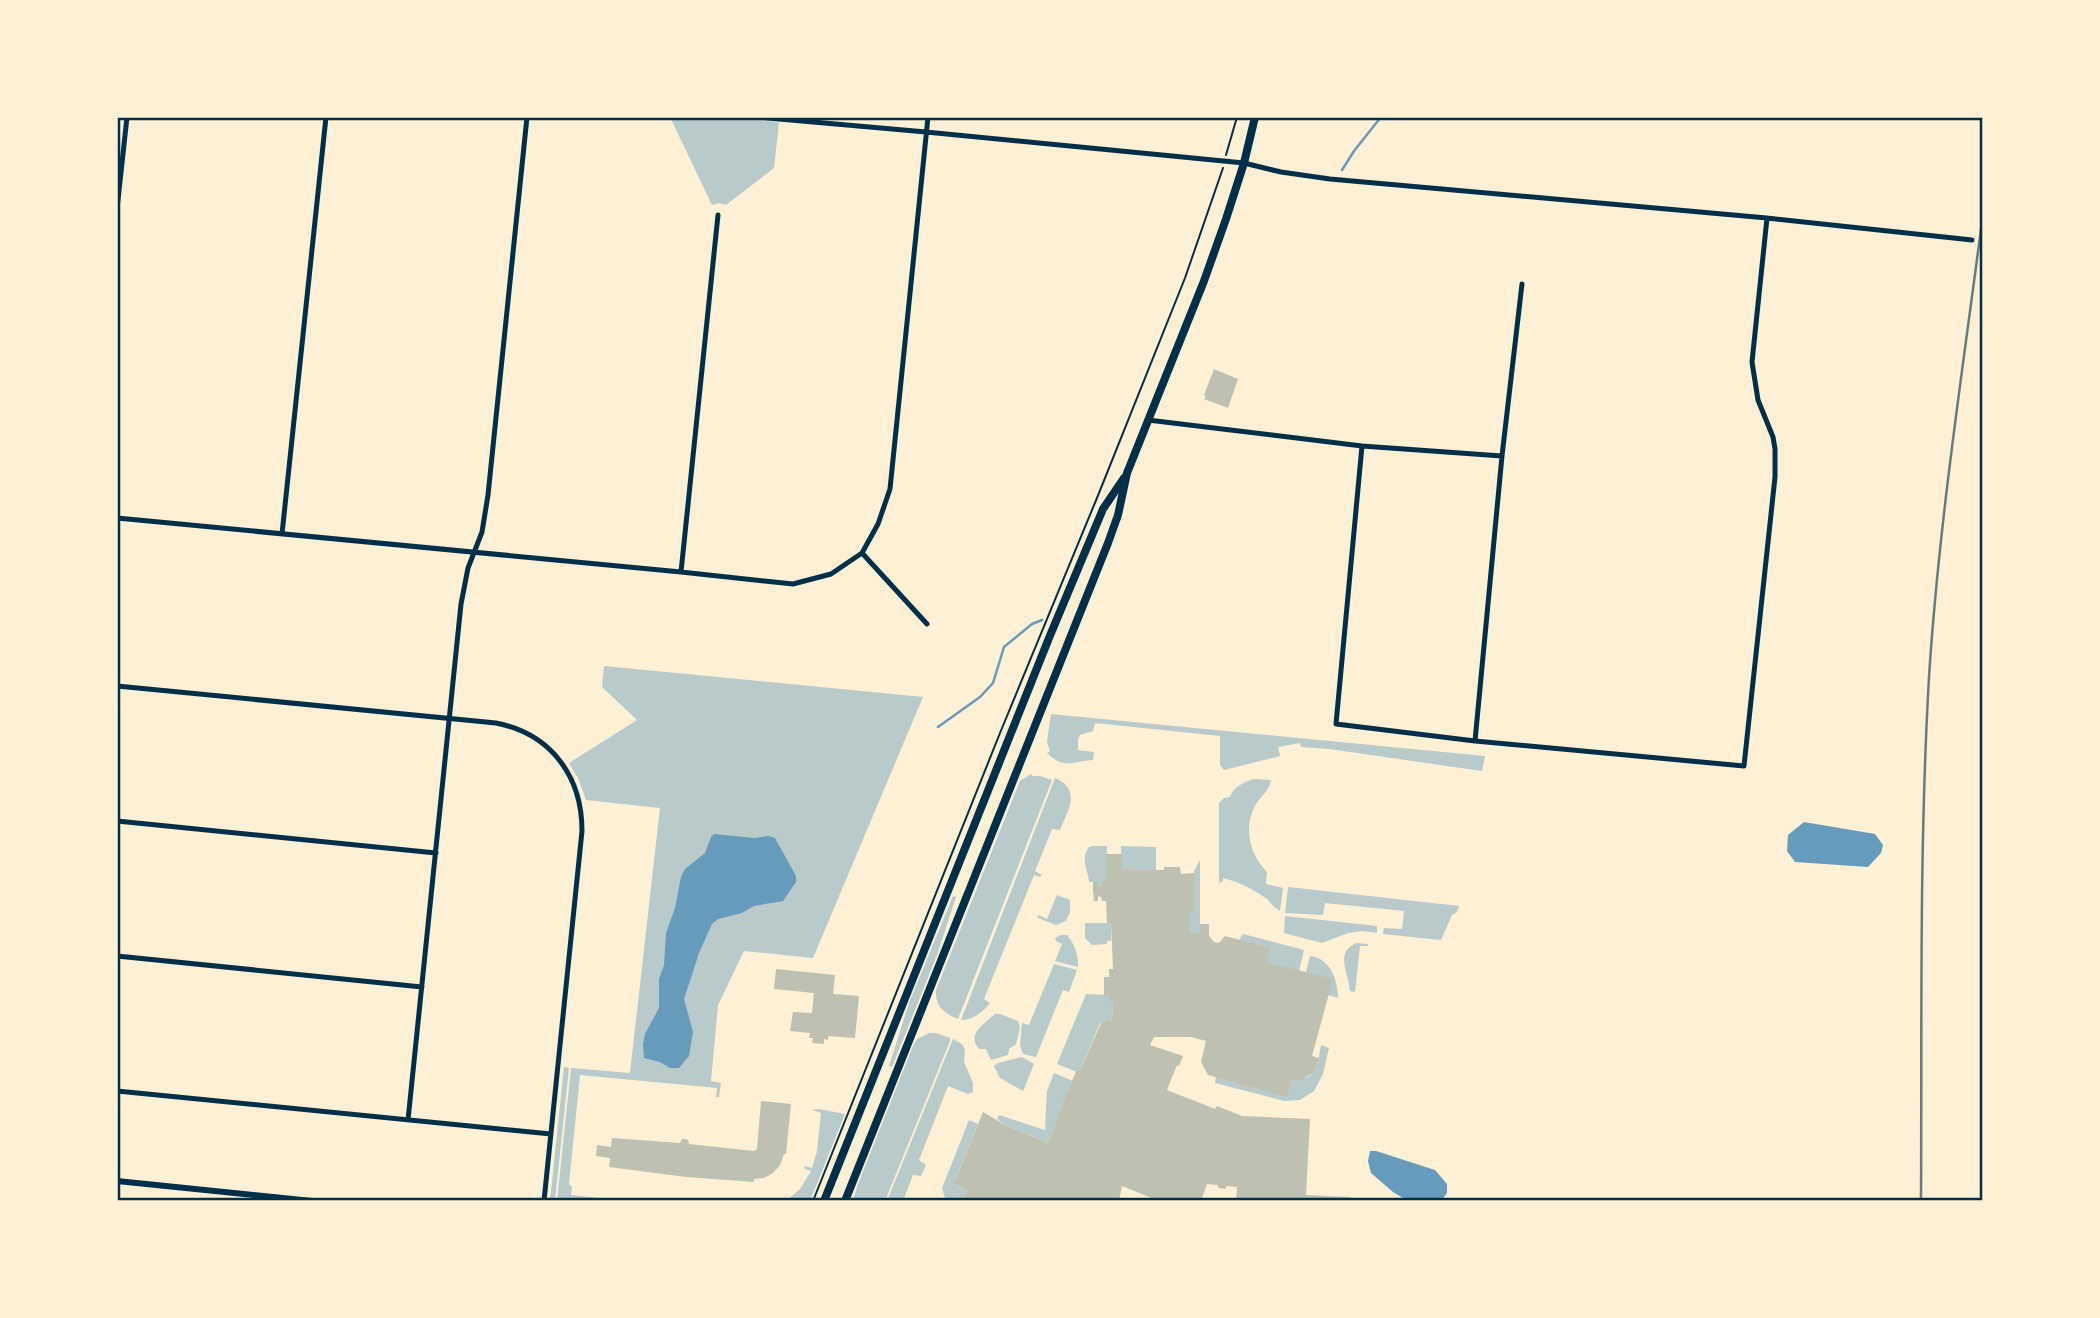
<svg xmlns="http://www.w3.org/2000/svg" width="2100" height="1318" font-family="'Archivo Narrow',sans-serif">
<rect width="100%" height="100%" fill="#fdf0d5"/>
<path fill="#b9caca" d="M670,117h55l54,5 -5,46 -48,37 -7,-2 -7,2z
M604,666l319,31 -110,261 -69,-7 -26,54 -7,76 10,2 -2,14h-3l1,-9 -137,-13 -11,109 3,3 -1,8 59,6h-73l14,-133 59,5 30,-265 -74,-8 -8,-22 -9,-15 68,-43 -35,-33z
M1051,714l434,42 -3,15 -153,-22 -28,-2 -1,-4 -22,4 2,9 -56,14 -4,-5v-29l-125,-13 -2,8 -13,4 -2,4v11l16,2 -1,8c-19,1 -29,10 -46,-7l3,-2 -3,-9z
M1031,774l1,2h8l12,4 -94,239c-14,-6 -23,-12 -22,-29l84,-209z
M1055,778c27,12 13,32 5,52l-8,-1 -17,42 7,4 -2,2 -6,-2 -50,124 6,4c-7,9 -17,17 -29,17z
M1253,779l18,1c-2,11 -9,15 -15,24 -13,23 -7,50 11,68l-1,12 17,4 -3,23c-6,-3 -9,-8 -13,-12 -12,-9 -30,-18 -44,-21v3l-4,2v-80l5,-5 6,-1c3,-10 13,-14 23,-18z
M1093,846h14l-1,35h-4v6h-4l-1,-5h-8c-1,-12 -9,-24 0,-35z
M1121,846l35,1v23l-34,-1z
M1200,860v73h-11v-20l5,-1v-41z
M1288,887l171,19 -2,6 -5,3 -11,25 -58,-6 1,-6 18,1 2,-18 -79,-8 -2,12 -38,-2z
M1057,895l13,5v12l-4,9 -10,4 -18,-7v-3l9,4z
M953,896l3,1 -19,58 -45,112 -3,-1 20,-63z
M1285,916l92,10v7l-15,-2 -14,2 -26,10 -38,-10z
M1085,923h26v18h-4v3l-15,1 -7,-7z
M1243,934l61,16 -5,21 -33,-9 -27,-22z
M1061,935h6c7,8 12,21 11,32l-23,-6 7,-17 -6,-3 -1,-3z
M1356,943l12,1v2h-8l-5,46 -5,-1c-1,-18 -16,-38 6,-48z
M1310,956c20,2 28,24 28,42l-10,-3 -22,-23z
M1054,964l23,6 -8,22 -6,-2 -27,67 -13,-3 -3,-9 2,-22 7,2z
M1086,994l23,1v5l4,1 -1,20 -6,-2 -2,4h-4l-20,48 -3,1 -20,-8z
M995,1014h5l18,7 2,7 -4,16 -7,5 -1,6 -17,5 -5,-11h-7c-13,-15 5,-25 16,-35z
M929,1033h7l14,5v3l-65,160h-32l5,-17 55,-138 4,-7z
M953,1039l9,5 3,5 -1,13 9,21v9l-5,2 -20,-8 -29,74 7,5 -5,11 -8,-1 -10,26h-16z
M1321,1045l8,3 -6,26 -9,17 -14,9 -16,1 -69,-18 1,-6 71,19 5,-16c25,1 25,-14 29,-35z
M1022,1057l12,7 -11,27 -23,-13 -6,-12 4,-3z
M564,1067l5,1 -14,132 -5,1z
M1054,1073l19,8 -25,62 -43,-18 -8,-6 2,-4 46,15 2,-39z
M819,1109l26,5 -35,87h-24l14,-12 11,-18 -6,-2 -1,-3 8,2 5,-17 4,-38 -9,-3z
M969,1120l9,4 -24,60 13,6 -3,7 9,4h-25l-3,-3 -3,-10z"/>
<path fill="#669bbc" d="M1804,822l71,12 8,11 -2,8 -13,14 -73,-5 -8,-11 1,-16z
M714,834l41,4 13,-2 7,2 21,38v6l-13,19 -29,5 -12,7 -24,6 -6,5 -13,29 -15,46 9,33 -4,24 -10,12h-9l-10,-6 -16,-4 -1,-14 2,-10 14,-26v-29l5,-14 2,-32 9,-25 6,-31 4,-8 20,-16 6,-16z
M1370,1151h6l59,19 12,14v9l-6,8h-33l-15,-9 -22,-19 -3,-12z"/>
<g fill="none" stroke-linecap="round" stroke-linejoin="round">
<path stroke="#669bbc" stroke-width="2.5" d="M1342,170l12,-19 27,-34
M938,727l42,-30 13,-14 11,-36 28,-23 10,-4"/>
</g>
<path fill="#bec0b2" d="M1214,369l24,10 -10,29 -24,-9 2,-3 -2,-1z
M1106,854h16v15l42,1v-3h16l1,7 13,-1v40h-5v20h11v-9h9v12l5,6 5,1 6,-7 45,12 -4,14 67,17 -21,77 7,2 -3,10 -3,5 -11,7h-10l-5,17 -79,-22 -7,-13 5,-21 -15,-4h-37l-4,8 33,11 -4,10 -2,-1 -10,25 48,19 2,-3 25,10 68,3 -4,76 45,2v4h-115l1,-14 -11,-1v3l-8,-1v-3l-11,-1 -6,17h-42l-37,-15 -3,15h-146l-9,-4 3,-7 -13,-6 29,-72 22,13 43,18 28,-72h4l21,-48h3l2,-4 6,2 1,-20h-4v-6h-5v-18h5v-8h4l-2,-46h-4l-1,-22h-4l-1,-4 -3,-1v5h-4l-1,-10v-9h5v5h4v-6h4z
M776,969l59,6 -2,19 26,2 -4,42 -27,-2v4l-4,-1v5l-12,-1 1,-5h-4l1,-5 -20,-2 3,-19 19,1 2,-20 -40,-4z
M761,1101l30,3 -5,50h-2l-4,11 -7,8 -9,5 -10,1v3l-68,-5 -77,-10 1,-9 -14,-2 1,-11 14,2 1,-9 68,5 2,-4h4l2,1 1,4 65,7 3,-2z"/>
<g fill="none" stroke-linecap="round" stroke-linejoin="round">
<path stroke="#003049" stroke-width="2" d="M1226,155l11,-38
M813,1201l187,-468 99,-240 86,-215 38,-110"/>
<path stroke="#003049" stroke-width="5" d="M755,117l171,15 318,31 37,9 49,7 437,39 205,22
M117,209l10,-92
M1148,420l214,26 140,10
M1362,446l-26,278 139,17 269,25 31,-289v-28l-2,-12 -15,-37 -6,-38 15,-144
M117,518l564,54 112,12 38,-10 31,-21 16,-29 12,-35 38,-372
M282,534l44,-417
M862,553l65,71
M681,572l37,-357
M117,686l379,37c55,11 86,53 86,108l-38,370
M1475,741l27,-285 20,-172
M117,821l319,32
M117,956l305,31
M117,1091l434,43
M408,1120l53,-516 7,-36 14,-36 6,-37 39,-378"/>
<path stroke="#003049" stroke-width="6" d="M117,1181l195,20"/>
<path stroke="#003049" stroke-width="8" d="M824,1201l225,-563 54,-129 21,-31
M845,1201l263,-658 10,-28 9,-42 77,-192 22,-62 18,-56 11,-46"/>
<path stroke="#657d81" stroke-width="2.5" d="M1921,1201c1,-175 -2,-350 8,-524 10,-155 34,-309 54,-463"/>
</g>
<rect width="2100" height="1318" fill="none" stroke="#fdf0d5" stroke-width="238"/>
<rect x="119" y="119" width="1862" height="1080" fill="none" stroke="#003049" stroke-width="2.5"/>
</svg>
